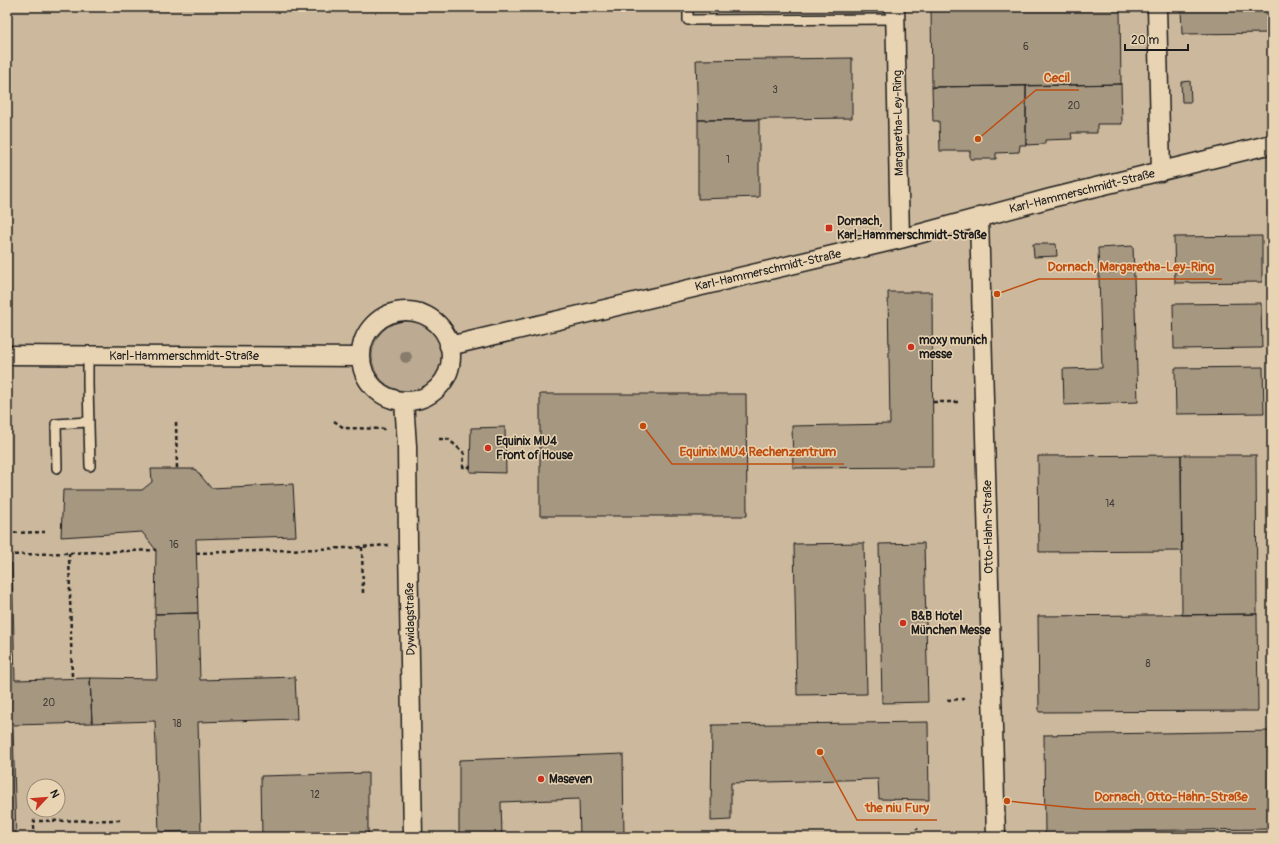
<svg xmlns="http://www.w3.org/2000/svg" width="1279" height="844" font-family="Pangolin,sans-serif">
<rect width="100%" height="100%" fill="#dcc8a9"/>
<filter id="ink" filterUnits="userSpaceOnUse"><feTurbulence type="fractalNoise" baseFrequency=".025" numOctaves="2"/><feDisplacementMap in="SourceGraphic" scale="8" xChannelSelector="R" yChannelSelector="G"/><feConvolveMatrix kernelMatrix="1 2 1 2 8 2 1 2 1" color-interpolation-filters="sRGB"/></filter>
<g filter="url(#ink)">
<path fill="#ccb99d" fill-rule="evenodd" d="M7,7h1265v830h-1265zM34,786h24v24h-24z"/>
<path fill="#bcab92" stroke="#6c6457" d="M372 356a35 35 0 1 1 70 0a35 35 0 1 1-70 0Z"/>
<path fill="#a69781" stroke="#1c1c1c" d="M931,7h189l1,77 -189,3z
M1181,7h91v26l-90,1z
M852,58v60l-154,2 -2,-60z
M1190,81l1,21h-9l-1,-20z
M1121,84l1,40h-25v9h-26l1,6 -27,1v4l-19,1v-59z
M1026,86v59h-6l-1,7 -23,1v6h-26v-8h-30l-1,-30h-6l-1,-34z
M698,120h61v77l-61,2z
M1262,236v46l-87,1 -1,-46z
M1033,244h23l1,12 -23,1z
M1133,246l5,156 -74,3 -1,-36 39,-1 -4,-120z
M888,292h44l1,175 -140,1 -1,-42 98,-2z
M1261,303l1,45 -88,1 -1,-45z
M1263,367l1,46 -88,1 -1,-46z
M540,394h206l1,122h-207z
M505,427l1,46 -36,-1 1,-44z
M1181,455l1,96 -143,1 -1,-96z
M1181,455h75l1,159 -75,1z
M151,469h44l16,19 82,-4 3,52 -100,3 2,74 -43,1 1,-64 -14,-18 -81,5 2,-47h79l10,-8z
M864,543l3,151 -70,1 -3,-151z
M924,543l4,159 -46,1 -3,-159z
M7,564h5l3,116 75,-2 2,45 -79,2 3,112h-9z
M198,613l2,67 95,-3 2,42 -99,3 3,109 -42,1 -4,-111 -63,2 -2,-45 67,1 -2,-65z
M1257,614l1,97 -219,1 -1,-96z
M928,722l1,78 -50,-1 -1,-20 -147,4v37l-20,1 1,-96z
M1272,731v98l-166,2 1,6h-62l-1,-102z
M623,754l1,83h-44l-1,-38 -78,3 1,35h-43v-77z
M368,773v64h-106l-1,-61z"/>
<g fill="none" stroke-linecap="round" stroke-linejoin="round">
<g stroke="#1c1c1c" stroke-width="12">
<path id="lane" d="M688,7v13l208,-1
M88,356v29l2,81
M57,468l-1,-44 32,-2"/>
</g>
<g stroke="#1c1c1c" stroke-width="21">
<path id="street" d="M895,7l5,232
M1157,7l4,165
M979,217l17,620
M361 356a45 45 0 1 1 90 0a45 45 0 1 1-90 0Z
M449,346l451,-107 151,-41 221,-54
M7,355l354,2
M404,401l3,45 1,98 5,293"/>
</g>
<path stroke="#1c1c1c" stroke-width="2.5" stroke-dasharray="4 3" stroke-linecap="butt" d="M933,402h27
M334,421l10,7 43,1
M176,422l1,47
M439,439h9l16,14 -1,14h8
M7,533l38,-1
M362,547l1,46
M69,553l3,126
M196,553l150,-5 43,-3
M7,555l149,-5
M947,700l17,-1
M34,837v-16l88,-1
M917,837v-9"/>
<use href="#lane" stroke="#e8d3b2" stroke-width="9"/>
<use href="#street" stroke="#e8d3b2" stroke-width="18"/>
</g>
<circle fill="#887d6c" cx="406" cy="357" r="6"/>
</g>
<g fill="#c8321e" stroke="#e8d3b2" stroke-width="1.5">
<rect x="825" y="224" width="8" height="8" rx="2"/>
<circle cx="911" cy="347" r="4"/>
<circle cx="488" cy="448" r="4"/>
<circle cx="903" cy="623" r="4"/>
<circle cx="541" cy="779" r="4"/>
</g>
<g text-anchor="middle" stroke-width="3" stroke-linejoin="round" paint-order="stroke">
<g font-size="10" fill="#3e3b35">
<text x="1026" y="50">6</text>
<text x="775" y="93">3</text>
<text x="1074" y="109">20</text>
<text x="728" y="163">1</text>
<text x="1110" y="507">14</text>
<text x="174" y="548">16</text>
<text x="1148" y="667">8</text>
<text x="49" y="706">20</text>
<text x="177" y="727">18</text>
<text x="315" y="798">12</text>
</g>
<g font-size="12" fill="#1c1c1c" stroke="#e8d3b2">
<text transform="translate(898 123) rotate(-91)" y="4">Margaretha-Ley-Ring</text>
<text transform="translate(1082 191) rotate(-14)" y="4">Karl-Hammerschmidt-Straße</text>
<text transform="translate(768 270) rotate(-13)" y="4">Karl-Hammerschmidt-Straße</text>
<text x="184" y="360">Karl-Hammerschmidt-Straße</text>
<text transform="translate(988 527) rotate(-91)" y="4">Otto-Hahn-Straße</text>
<text transform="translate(410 619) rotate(-91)" y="4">Dywidagstraße</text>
</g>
<g font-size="12" font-weight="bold" fill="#1c1c1c" stroke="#e8d3b2" text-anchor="start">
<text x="837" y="225">Dornach,<tspan x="837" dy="14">Karl-Hammerschmidt-Straße</tspan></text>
<text x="919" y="344">moxy munich<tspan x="919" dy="14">messe</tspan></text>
<text x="496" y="445">Equinix MU4<tspan x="496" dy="14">Front of House</tspan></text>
<text x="911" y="620">B&amp;B Hotel<tspan x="911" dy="14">München Messe</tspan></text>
<text x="549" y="783">Maseven</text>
</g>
</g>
<path fill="none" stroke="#bf4d0f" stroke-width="1.5" d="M978 139L1036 90H1079M997 294L1039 279H1222M643 426L672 464H844M1007 801L1086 809H1256M820 752L857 820H937"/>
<g fill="#bf4d0f" stroke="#e8d3b2" stroke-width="1.5">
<circle cx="978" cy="139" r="4"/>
<circle cx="997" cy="294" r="4"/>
<circle cx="643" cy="426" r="4"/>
<circle cx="1007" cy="801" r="4"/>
<circle cx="820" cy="752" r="4"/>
</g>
<g font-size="13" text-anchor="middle" font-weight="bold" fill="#bf4d0f" stroke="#e8d3b2" stroke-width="3" stroke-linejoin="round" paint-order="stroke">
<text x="1057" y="82">Cecil</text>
<text x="1131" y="271">Dornach, Margaretha-Ley-Ring</text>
<text x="758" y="456">Equinix MU4 Rechenzentrum</text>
<text x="1171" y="801">Dornach, Otto-Hahn-Straße</text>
<text x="897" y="812">the niu Fury</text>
</g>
<rect width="1279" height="844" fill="none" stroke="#e8d3b2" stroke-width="24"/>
<rect x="12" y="12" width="1255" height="820" fill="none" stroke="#1c1c1c" stroke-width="1.5" filter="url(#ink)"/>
<g transform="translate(46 798) rotate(64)"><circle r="19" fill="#e8d3b2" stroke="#968a76"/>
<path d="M0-3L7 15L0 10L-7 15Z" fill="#c8321e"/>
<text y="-6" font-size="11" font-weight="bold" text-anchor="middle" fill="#1c1c1c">N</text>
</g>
<path d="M1125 44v6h63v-6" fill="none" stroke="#1c1c1c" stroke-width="2"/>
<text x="1131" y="44" font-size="12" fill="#1c1c1c" stroke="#e8d3b2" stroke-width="3" paint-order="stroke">20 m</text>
</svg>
